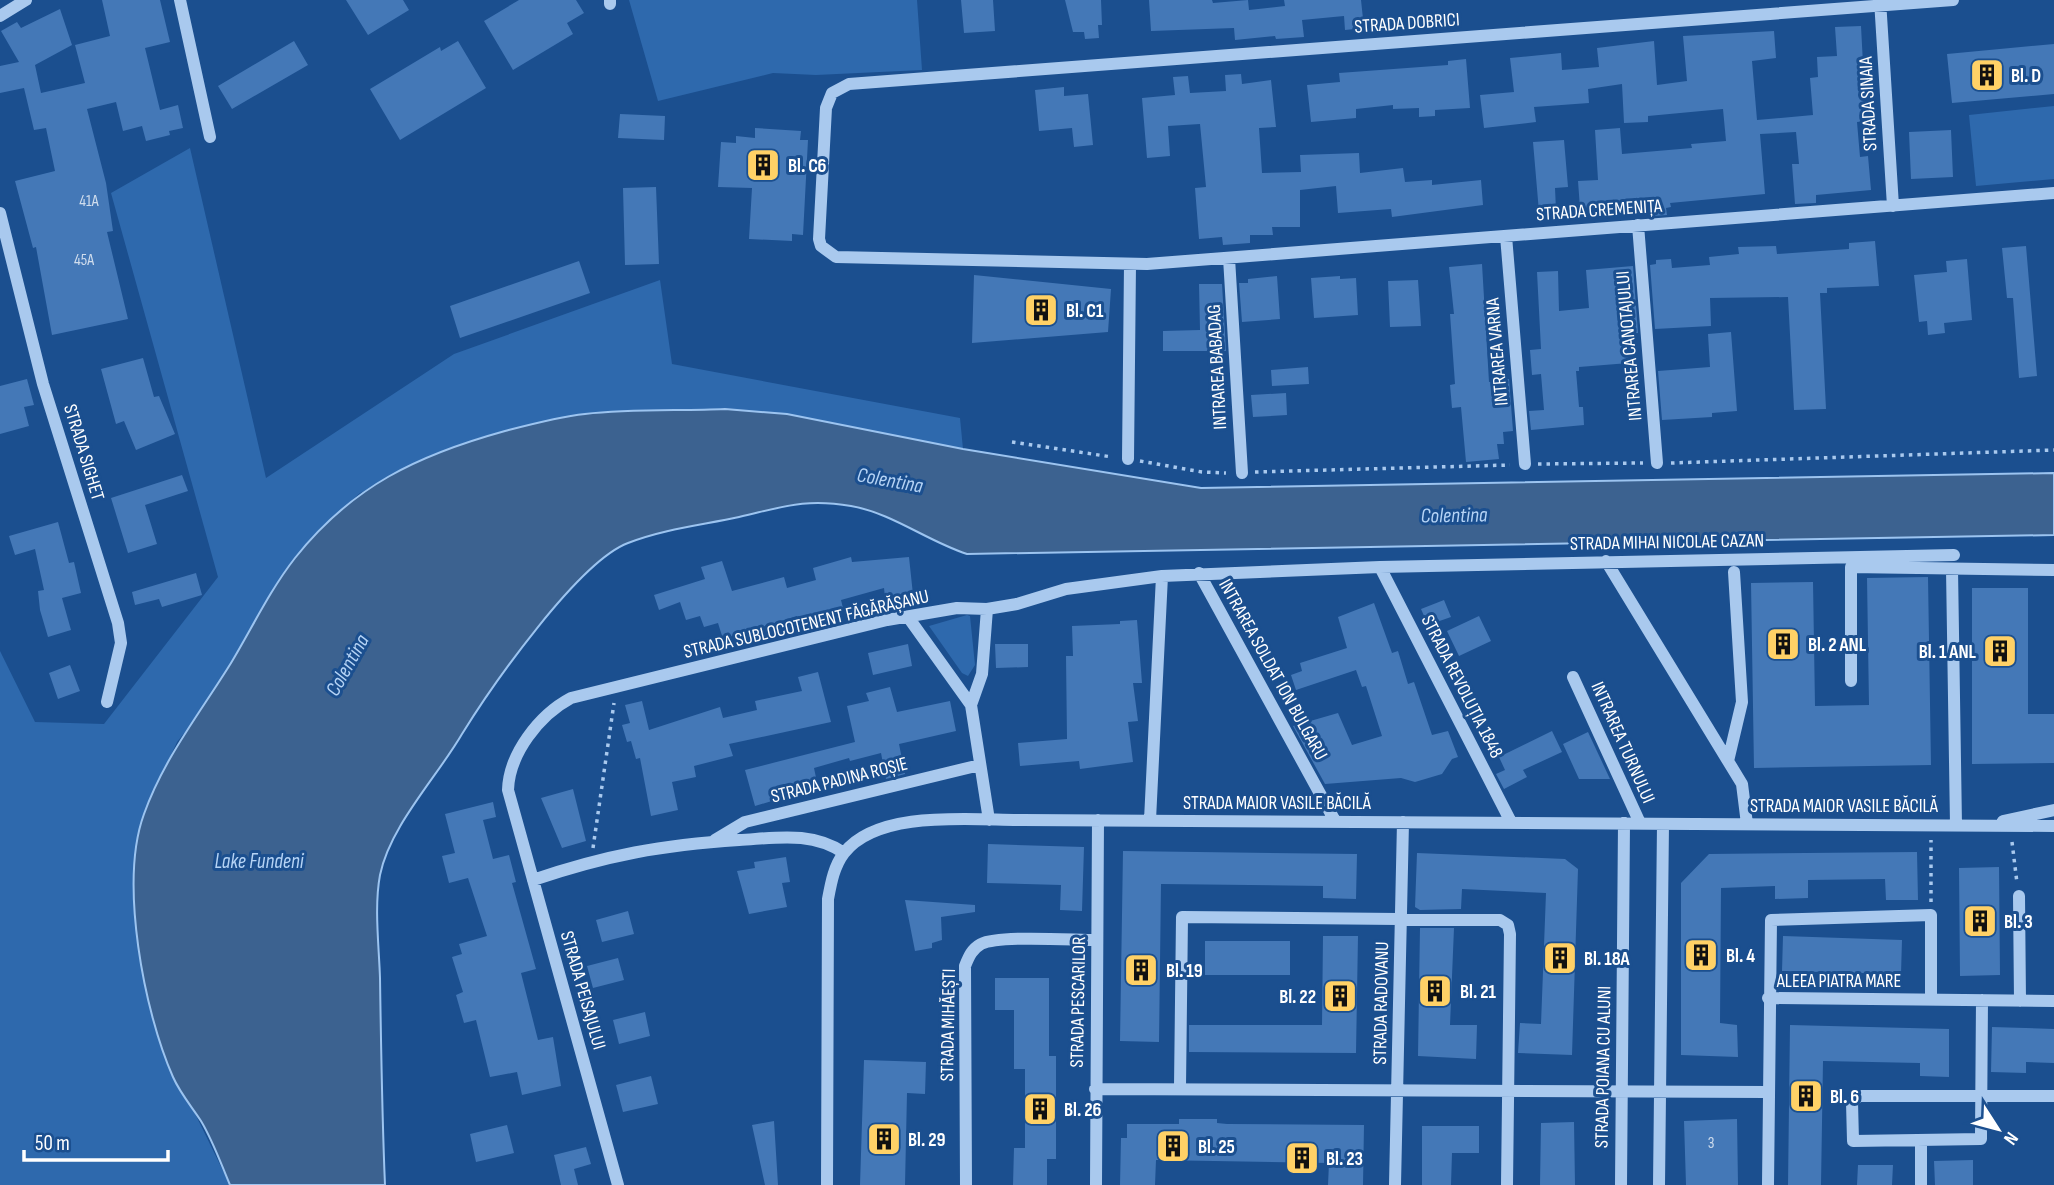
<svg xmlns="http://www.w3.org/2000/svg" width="2054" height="1185" font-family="'Sofia Sans Condensed',sans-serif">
<rect width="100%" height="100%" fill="#1b4f8f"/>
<path fill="#2e69ad" d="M629,0h288l5,70 -106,5 -43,-2 -115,28z
M2054,106v73l-78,7 -7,-71z
M190,148l76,330 188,-124 206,-74 12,84 288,54 3,31 -176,-35 -62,-5 -141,5 -108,25 -116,54 -30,27 -37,41 -91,150 -25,31 -34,74 -5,23 -3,62 7,67 16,70 72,147h-230v-534l35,71 69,2 114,-147 -107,-384z
M967,615l3,1 5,49 -7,11 -6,-3 -33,-47z"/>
<path fill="#3c6290" stroke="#9cc4f0" stroke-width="2" d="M725,409l62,5 176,35 238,39 853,-15v62l-1087,19c-40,-13 -75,-41 -116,-48 -46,-8 -68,1 -112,11 -37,8 -75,12 -111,26 -50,19 -137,144 -166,191 -25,43 -72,92 -82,141 -6,32 -1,71 0,103 1,69 2,138 5,207h-155c-9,-21 -17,-44 -29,-64 -9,-14 -21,-28 -28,-44 -29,-65 -54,-195 -29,-263 20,-56 56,-101 87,-151 21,-35 39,-73 64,-105 57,-72 123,-103 210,-127 27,-7 53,-14 80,-17 46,-5 94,-3 140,-5z"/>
<path fill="#4478b7" d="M102,0h58l10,42 -25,6 15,62 18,-5 5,23 -14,3 1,4 -24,6 -4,-15 -19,5 -7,-29 -29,7 19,74 7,48 -6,1 21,87 -76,16 -16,-88 -3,1 -18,-67 40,-10 -9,-43 -12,2 -10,-42 -24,5v-27l19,-4 -18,-31 16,-9 4,6 39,-19 12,36 -37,20 6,28 44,-10 -10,-38 35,-9z
M346,0h57l6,10 -41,25z
M519,0h57l8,13 -17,10 6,11 -60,36 -29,-49z
M961,0h32l2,31 -31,2z
M1065,0h36l1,25h-4l1,13 -14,1 -1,-7h-11z
M1149,0h63l1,3 35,-3 1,10 36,-4 -1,-6h77l3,28 -19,2 -1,-14 -42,4 2,17 -28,2 -1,-3 -40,4 -1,-12 -83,3z
M1861,26l5,95 -9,1 3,35 8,-1 3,34 -55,5v8l-21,1 -3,-40h7l-3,-32 -36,2 5,60 -95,9 1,4 -5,1 1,7 -15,1v-6l-56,5v-8l-16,1 -2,-27 20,-1 -3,-50 25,-2 2,26 70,-6 -1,-4 35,-3 -3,-32 -75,7v6l-24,1 -2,-39 -34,5 1,14 -55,4 2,15 -52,6 -4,-33 34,-3 -4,-34 51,-5 1,17 37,-3 -2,-19 57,-7 3,44 30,-4 -4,-45 91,-5 2,27 -24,3 5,59 56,-5 -3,-37 8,-1 -1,-20 20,-1 -2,-29z
M294,41l14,24 -76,44 -14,-23z
M458,41l28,47 -86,52 -30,-51 70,-42 1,4z
M2054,44v50l-102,9 -5,-49z
M1466,59l4,49 -35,2v6l-16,1v-9l-26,1v-4l-37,4v9l-45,4 -4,-37 33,-3 -1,-9 109,-8v-4z
M1241,74l1,10 29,-4 5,47 -17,1 3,45 39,-1 -1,-17 59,-2 1,20 43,-5 2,14 27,-2v5l49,-5 2,25 -91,12 -1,-8 -53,4 -2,-27 -36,4v37h-28l1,8h-23v8l-27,2 -1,-8 -23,2 -4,-51 11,-1 -6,-63 -32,2 2,30 -23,2 -5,-60 33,-3 -2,-18 15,-1 2,17 36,-2 -1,-16z
M1064,87v9l24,-2 5,51 -19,2 -2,-19 -33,3 -4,-41z
M620,114l45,2 -1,24 -46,-2z
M755,128l46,3 -1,9h8l-5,95 -11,-1v7l-43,-2 3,-51 -34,-1 3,-45 15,1v-7l19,2z
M1951,130l2,47 -42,2 -2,-47z
M1564,140l4,47 -13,1 1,22 -17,2 -6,-70z
M656,187l3,77 -34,1 -2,-77z
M1875,241l4,45 -52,2v5h-7l6,116 -32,1 -6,-113 -78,1 1,28 -56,3 -5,-64 6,-1v-4l15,-1 1,9 38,-3 -1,-8 30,-3 -1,-7 38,-1 1,8 72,-5v-6z
M2026,246l11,130 -18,2 -6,-80h-6l-5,-50z
M1967,259l5,61 -28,3 1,10 -17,2 -1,-14 -8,1 -5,-47 33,-3 -1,-11z
M579,261l11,32 -130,45 -10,-32z
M1482,264l7,118 20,-3 4,52 -10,1 1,12h-7l2,15 -33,3 -5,-55 -9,1 -2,-23 5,-1 -5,-70h4l-5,-47z
M1633,266l5,67 -12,1 3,29 -50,4v4h-3l3,36h4l1,18 -53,5 -2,-19 15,-1 -3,-36 -9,1 -2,-25 11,-1 -4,-77 21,-1 1,40 30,-3 -3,-38z
M974,275l137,14 -3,43 -136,11z
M1277,276l3,43 -38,3 -3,-39h9v-4z
M1340,276v3l16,-1 2,37 -44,3 -3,-40z
M1418,280l3,46 -31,1 -2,-46z
M1199,284h23l4,67h-63v-20l37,-1z
M1731,332l6,79 -25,2v4l-50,3 -4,-49 52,-4 -2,-33z
M143,358l11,39 5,-1 16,38 -39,16 -12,-29 -8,3 -15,-55z
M1308,367l1,17 -37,2 -1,-16z
M27,379l7,26 -10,2 5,19 -29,8v-48z
M1286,393l1,22 -34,2 -2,-22z
M182,475l6,16 -43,14 12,39 -29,9 -17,-55z
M58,522l11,41 5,-1 7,31 -19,5 9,32 -23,7 -8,-27 -2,-19 6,-1 -9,-41 -20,6 -6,-19z
M851,557l1,5 57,-5 5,47 -28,2 -2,-18 -43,12 3,12 -45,13 -2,-9 -74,23 -5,-16 -14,4 -4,-11 -14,4 -6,-18 -21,8 -5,-15 51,-16 -4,-12 21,-6 10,30 52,-14 3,11 29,-8 -3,-12z
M196,573l6,22 -40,12 -3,-8 -24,6 -3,-13z
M1928,577l3,188 -177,3 -3,-185 62,-1 2,124 54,-1 -2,-127z
M1972,588h56v126h26v49l-82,1z
M1444,600l7,17 -23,8 -7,-16z
M1374,603l18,50 6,-2 10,33 6,-2 18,53 16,-4 10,26 -6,2 -10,15 -27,8 -14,-4 -76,6 -32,-58 45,-13 14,32 30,-9 -16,-50 -4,1 -6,-17 -60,20 -5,-15 11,-4 -2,-8 47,-15 -9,-31z
M1479,616l12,25 -32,15 -12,-25z
M1137,620l5,63h-9l5,38 -10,1 5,40 -53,7 -1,-8 -59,5 -2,-23 49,-4 -1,-83h7l-1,-30 48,-2v-3z
M908,644l4,22 -39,9 -5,-22z
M995,644h33v23l-32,1z
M70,665l10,26 -22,8 -9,-26z
M818,672l13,50 -102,22 4,12 -39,10 2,11 -24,5 6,28 -27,6 -11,-58 -4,1 -5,-18 -4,1 -5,-17 8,-2 -5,-18 17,-4 7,29 71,-23 3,11 34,-8 -2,-9 47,-10 -4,-14z
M890,687l7,25 53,-11 6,30 -57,13 6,30 -19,5 -5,-26 -31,8 -1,-3 -35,10 4,19 -63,19 -10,-36 110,-28 -8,-36 22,-5 -3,-8z
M1552,731l10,21 -39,18 4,7 -23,12 -8,-15 9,-4 -6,-13z
M1588,732l22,47h-31l-16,-35z
M573,789l13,52 -24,7 -21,-50z
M493,802l3,15 -13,3 10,39 16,-4 7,27 -4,1 24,86 -15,4 17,67 15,-3 8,49 -39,9 -5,-23 -27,5 -14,-57 -12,3 -8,-28 7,-3 -11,-35 10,-3 -3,-10 28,-8 -19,-58 -19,5 -7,-27 13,-3 -10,-39z
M988,844l96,3 -2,64 -22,-1 1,-25 -74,-2z
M1123,851l234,3 -1,45 -33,-1v-12l-162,-2 -2,158 -39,-1z
M1917,852l1,48h-32l-1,-21 -77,1v18l-33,1v-13l-54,2 -1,135 17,2 1,32 -57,-2v-172l28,-29z
M1417,853l148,6 13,10 -6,186 -54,-2 2,-30 21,1 5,-131 -84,-4 -1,20 -41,1 -5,-3z
M786,857l4,25 -8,1 5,24 -38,7 -12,-43 18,-3 -1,-6z
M1999,867l1,108 -40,1 -1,-108z
M905,900l70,5v7l-34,5 1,23 -10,3v5l-17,3z
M628,911l6,23 -32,8 -6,-22z
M1420,928h34l-4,97h27l-1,34 -58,-3z
M1323,936h35l-2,117 -167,-1v-27h133z
M1783,936l119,4 -1,34 -119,-3z
M1205,941h85v34h-85z
M618,958l6,22 -31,8 -6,-22z
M995,978h54v78h7v103h-9v26h-34l1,-37h11v-79h-11v-59h-19z
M645,1012l5,24 -31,8 -6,-24z
M1790,1025l159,4v48l-29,-1v-13l-97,-2 -2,124h-33z
M1992,1027l62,2v34l-28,-1v11l-35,-1z
M864,1060l62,2 -1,32 -18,-1 -2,92h-45z
M651,1076l7,28 -35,8 -7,-27z
M1179,1119h38v4l10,1 137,1 -1,60h-35l1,-22 -173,-3 -1,25h-35l1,-47h6v-14h52z
M1737,1119l1,66h-52l-2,-64z
M774,1121l4,64h-13l-13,-60z
M1574,1122l1,63h-35l1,-62z
M507,1125l7,28 -38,9 -6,-28z
M1422,1126h57v27h-27l-1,32h-29z
M586,1147l5,17 -17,5 4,16h-17l-7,-30z
M1973,1160v25h-38l-1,-24z
M1858,1165h35l-1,20h-35z"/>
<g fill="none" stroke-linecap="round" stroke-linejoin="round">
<path stroke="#a9c9ee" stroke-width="3.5" stroke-dasharray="3.5 5" stroke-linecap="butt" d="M1012,442l100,15
M1140,461l62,11 24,1
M1671,463l383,-13
M1538,464l105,-1
M1255,472l255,-7
M2012,842l5,41
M593,848l21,-145
M1931,902v-62"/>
<path stroke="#a9c9ee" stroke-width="12" d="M180,0l30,137
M1880,0l13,206
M1953,0l-1104,84 -17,9 -6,15 -7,131 2,7 15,11 311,7 907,-71
M610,4v-4
M0,16l26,-16
M0,213l43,171 75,239 3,20 -14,59
M1638,225l19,238
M1506,236l19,228
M1229,258l13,215
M1128,459l2,-195
M1606,561l136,223 5,40
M1380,567l131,255
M1952,569l4,256
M1199,573l136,248
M908,617l63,88 18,115
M1573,677l67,146
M1851,681v-114l203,3
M971,705l11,-31 5,-65
M1728,761l14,-59 -8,-130
M1150,820l12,-244
M2003,821l51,-11
M715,840l30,-18 235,-57
M533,880c74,-25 129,-35 206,-40 37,-2 73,-9 105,13
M2019,896l1,105
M1768,998l286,3
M1982,1000l-1,135v4l-128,2 -1,-39 7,-6h195
M1180,1087l2,-170 318,3 8,5 2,9 -3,251
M1095,1089l672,3
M618,1185l-110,-395c1,-36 31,-75 63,-92l316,-78 70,-12 30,1 30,-5 49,-15 96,-13 218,-9 574,-12
M827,1185l1,-286c3,-16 6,-33 16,-46 34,-44 128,-33 178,-33l1032,6
M966,1185l-1,-219c4,-10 7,-17 16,-22 18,-9 91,-4 115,-4
M1096,1185l2,-365
M1395,1185l8,-363
M1621,1185l3,-362
M1659,1185l4,-361
M1768,1185l3,-265 160,-5v85
M1921,1185v-43"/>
</g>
<defs>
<g id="building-square" transform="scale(1.75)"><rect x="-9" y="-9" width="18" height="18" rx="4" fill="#ffd166" stroke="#1b4f8f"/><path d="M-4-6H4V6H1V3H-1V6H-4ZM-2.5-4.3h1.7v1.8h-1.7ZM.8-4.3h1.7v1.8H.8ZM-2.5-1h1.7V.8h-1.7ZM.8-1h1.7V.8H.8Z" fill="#111"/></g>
</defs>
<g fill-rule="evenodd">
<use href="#building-square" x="1987" y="75"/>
<use href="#building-square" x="763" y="165"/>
<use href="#building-square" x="1041" y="310"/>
<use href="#building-square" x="1783" y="644"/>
<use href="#building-square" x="2000" y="651"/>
<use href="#building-square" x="1980" y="921"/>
<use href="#building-square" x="1701" y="955"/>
<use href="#building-square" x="1560" y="958"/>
<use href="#building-square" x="1141" y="970"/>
<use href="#building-square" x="1435" y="991"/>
<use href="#building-square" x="1340" y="996"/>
<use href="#building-square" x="1806" y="1096"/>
<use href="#building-square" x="1040" y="1109"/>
<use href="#building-square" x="884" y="1139"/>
<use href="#building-square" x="1173" y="1146"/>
<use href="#building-square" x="1302" y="1158"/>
</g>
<g text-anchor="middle" stroke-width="6" stroke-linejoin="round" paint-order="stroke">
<g font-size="16" fill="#d0dded">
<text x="89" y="206">41A</text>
<text x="84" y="265">45A</text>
<text x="1711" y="1148">3</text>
</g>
<g font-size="19" fill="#fff" stroke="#1b4f8f">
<text transform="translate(1407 22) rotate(-4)" y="7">STRADA DOBRICI</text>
<text transform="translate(1867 104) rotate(-93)" y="7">STRADA SINAIA</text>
<text transform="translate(1599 209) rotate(-4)" y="7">STRADA CREMENIȚA</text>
<text transform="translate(1628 346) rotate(-95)" y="7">INTRAREA CANOTAJULUI</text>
<text transform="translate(1496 352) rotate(-95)" y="7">INTRAREA VARNA</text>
<text transform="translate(1216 367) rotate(-93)" y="7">INTRAREA BABADAG</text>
<text transform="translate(85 452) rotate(73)" y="7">STRADA SIGHET</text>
<text transform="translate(1667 541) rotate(-1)" y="7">STRADA MIHAI NICOLAE CAZAN</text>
<text transform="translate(806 623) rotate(-13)" y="7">STRADA SUBLOCOTENENT FĂGĂRĂȘANU</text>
<text transform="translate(1274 669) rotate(61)" y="7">INTRAREA SOLDAT ION BULGARU</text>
<text transform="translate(1463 686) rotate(63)" y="7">STRADA REVOLUȚIA 1848</text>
<text transform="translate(1624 742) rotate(66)" y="7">INTRAREA TURNULUI</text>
<text transform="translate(839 779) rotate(-14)" y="7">STRADA PADINA ROȘIE</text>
<text x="1277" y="809">STRADA MAIOR VASILE BĂCILĂ</text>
<text x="1844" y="812">STRADA MAIOR VASILE BĂCILĂ</text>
<text x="1839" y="987">ALEEA PIATRA MARE</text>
<text transform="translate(584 990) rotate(74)" y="7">STRADA PEISAJULUI</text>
<text transform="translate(1077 1002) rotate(-89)" y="7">STRADA PESCARILOR</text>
<text transform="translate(1380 1003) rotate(-89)" y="7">STRADA RADOVANU</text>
<text transform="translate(947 1025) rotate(-89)" y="7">STRADA MIHĂEȘTI</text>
<text transform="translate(1602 1067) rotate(-89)" y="7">STRADA POIANA CU ALUNI</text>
</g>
<g font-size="19" font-weight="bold" fill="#fff" stroke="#1b4f8f" text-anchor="start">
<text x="2011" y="82">Bl. D</text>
<text x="788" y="172">Bl. C6</text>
<text x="1066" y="317">Bl. C1</text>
<text x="1808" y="651">Bl. 2 ANL</text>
<text x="1976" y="658" text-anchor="end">Bl. 1 ANL</text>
<text x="2004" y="928">Bl. 3</text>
<text x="1726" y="962">Bl. 4</text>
<text x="1584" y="965">Bl. 18A</text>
<text x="1166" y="977">Bl. 19</text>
<text x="1460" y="998">Bl. 21</text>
<text x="1316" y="1003" text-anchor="end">Bl. 22</text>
<text x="1830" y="1103">Bl. 6</text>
<text x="1064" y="1116">Bl. 26</text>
<text x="908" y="1146">Bl. 29</text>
<text x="1198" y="1153">Bl. 25</text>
<text x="1326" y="1165">Bl. 23</text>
</g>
<g font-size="21" font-style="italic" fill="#b5d3f5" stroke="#1b4f8f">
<text transform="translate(890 480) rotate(10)" y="7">Colentina</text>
<text transform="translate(1454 515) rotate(-1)" y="7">Colentina</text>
<text transform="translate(347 665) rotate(-61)" y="7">Colentina</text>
<text x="259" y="868">Lake Fundeni</text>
</g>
</g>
<g transform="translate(1998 1129) rotate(126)" stroke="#1b4f8f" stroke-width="5" paint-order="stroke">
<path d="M0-5L12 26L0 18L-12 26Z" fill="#ffffff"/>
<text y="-10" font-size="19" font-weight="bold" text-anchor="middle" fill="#ffffff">N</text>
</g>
<path d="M24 1150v10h144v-10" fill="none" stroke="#ffffff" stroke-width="3.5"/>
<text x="35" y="1150" font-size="21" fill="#ffffff" stroke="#1b4f8f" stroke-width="5" paint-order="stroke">50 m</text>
</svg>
